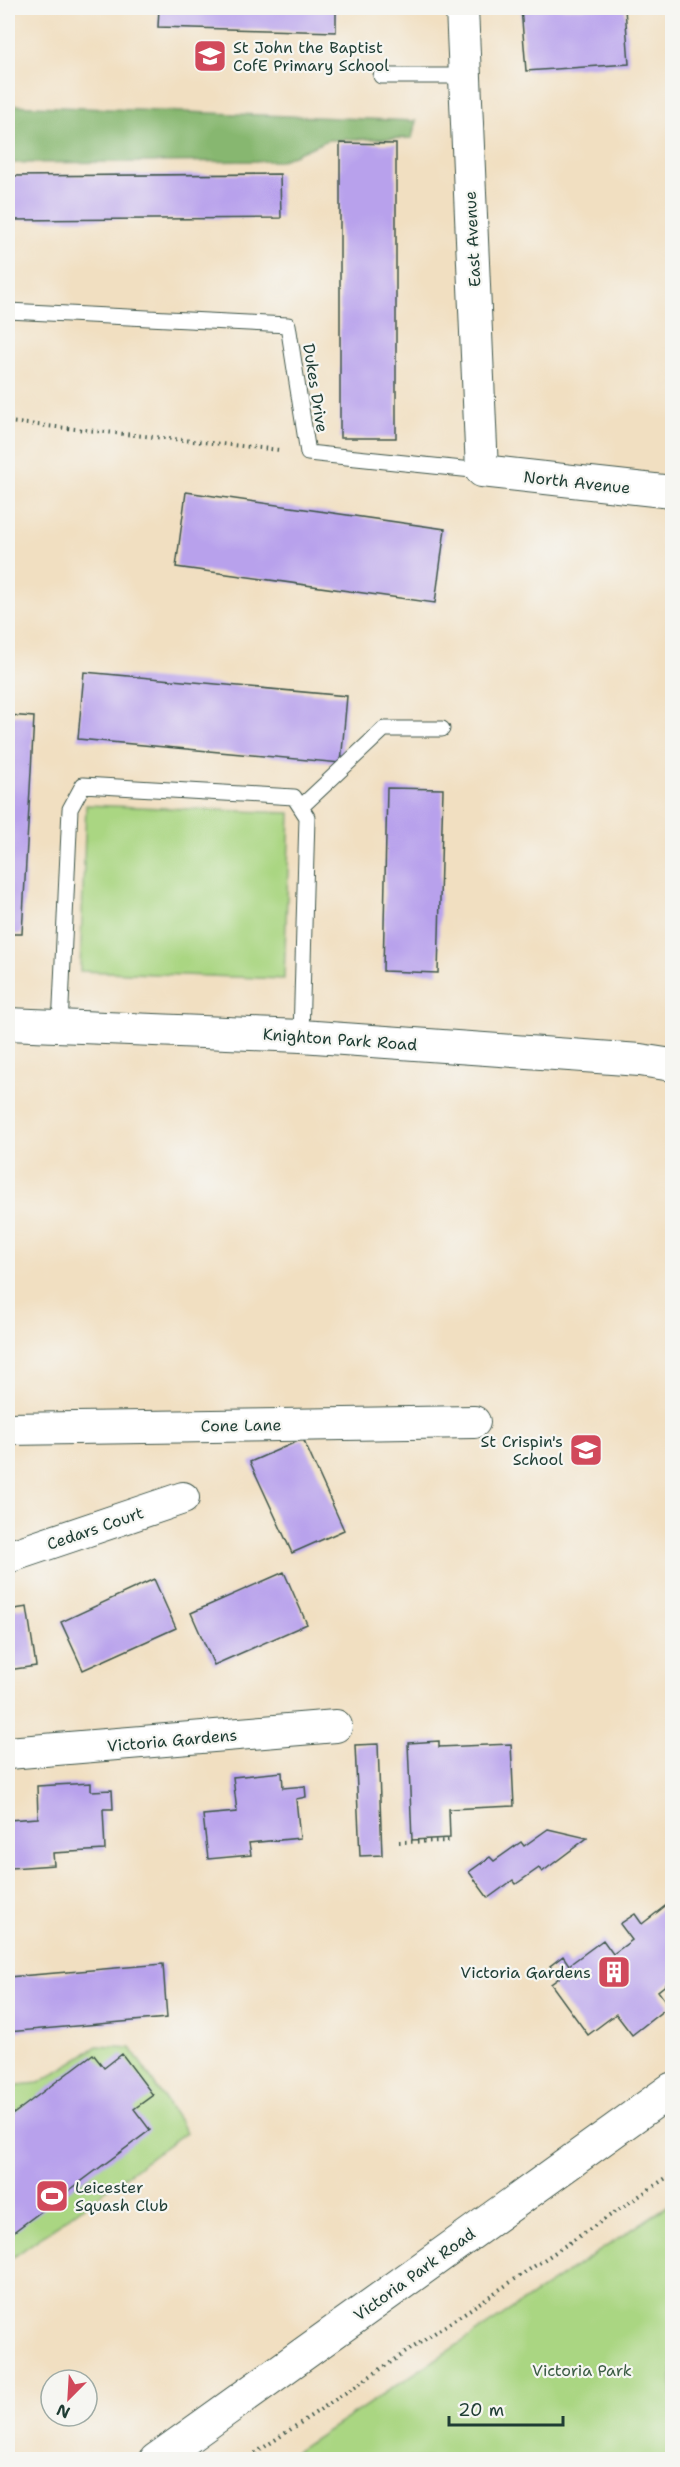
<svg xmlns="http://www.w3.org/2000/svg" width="680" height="2467" font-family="'Shantell Sans',sans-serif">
<rect width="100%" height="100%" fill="#f6f6f2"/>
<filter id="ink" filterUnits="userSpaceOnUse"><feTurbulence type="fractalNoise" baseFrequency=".0167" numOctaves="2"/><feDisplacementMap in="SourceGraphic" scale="12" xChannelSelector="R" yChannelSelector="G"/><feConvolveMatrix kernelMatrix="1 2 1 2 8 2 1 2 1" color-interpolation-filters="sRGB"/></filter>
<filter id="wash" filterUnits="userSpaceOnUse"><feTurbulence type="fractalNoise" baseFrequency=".008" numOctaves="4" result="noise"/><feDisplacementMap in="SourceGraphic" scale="24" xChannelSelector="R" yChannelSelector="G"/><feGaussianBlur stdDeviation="1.35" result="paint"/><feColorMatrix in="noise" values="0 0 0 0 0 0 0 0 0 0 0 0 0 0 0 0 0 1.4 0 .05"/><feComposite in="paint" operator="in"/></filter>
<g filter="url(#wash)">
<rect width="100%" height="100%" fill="#f1dfc1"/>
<path fill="#aad682" stroke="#648a5b" stroke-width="1.5" d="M86,805l204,8 -6,166 -204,-8z
M97,2046l34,2 55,84 -178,129v-175l31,-3z
M672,2203v256h-387z"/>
<path fill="#87b770" stroke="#537a52" stroke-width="1.5" d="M8,105l408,16 -4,17 -84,2 -48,21 -272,2z"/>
<g id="blocks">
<path fill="#b8a1ec" d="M159,8h177v24l-178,-5z
M521,8h104l4,56 -103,7z
M340,143l56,1v294h-56z
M280,174l1,44 -273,2v-44z
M186,492l259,37 -10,74 -259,-36z
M84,672l263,24 -6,67 -263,-24z
M8,715l26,2 -12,217h-14z
M387,788l56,1 -5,184 -55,-2z
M303,1439l41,91 -52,23 -42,-91z
M284,1572l23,52 -93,41 -23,-52z
M154,1579l22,49 -93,42 -22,-48z
M27,1607l9,59 -28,4v-60z
M439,1741v6l72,-3 3,62 -65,3 1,29 -38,2 -4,-97z
M378,1744l4,111 -22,1 -5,-111z
M282,1772l1,16 22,-2 1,11 -10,2 4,39 -51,5 2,12 -43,4 -5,-44 34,-3 -4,-35z
M91,1783v8l21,-1 1,19h-10l2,41 -52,3 1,12 -43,3 -3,-48 30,-2 -1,-32z
M548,1829l39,9 -45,34 -3,-4 -23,16 -3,-4 -25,18 -19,-26 21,-15 4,4 27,-19 3,4z
M669,1903l3,4v73l-14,11 11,15 -37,29 -16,-21 -28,21 -37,-51 8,-6 -9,-12 13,-10 6,9 34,-25 10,14 19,-14 -12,-16 15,-10 7,10z
M163,1964l4,54 -159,14v-55z
M93,2054l11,14 18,-14 31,41 -19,14 16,21 -142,106v-118z"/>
</g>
</g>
<g filter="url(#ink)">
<use href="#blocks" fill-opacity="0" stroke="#3e5549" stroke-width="1.5"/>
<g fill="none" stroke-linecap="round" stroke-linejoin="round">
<g stroke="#3e5549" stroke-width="17">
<path id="lane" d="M381,76h84
M8,311l280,14 20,128 174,18
M301,807l83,-78h58
M60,1027l10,-218 13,-24 211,12 13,20 -6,219"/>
</g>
<g stroke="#3e5549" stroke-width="34">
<path id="street" d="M462,8l20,463 190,21
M8,1024l293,12 339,24 32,5
M8,1429l466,-7
M8,1557l175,-59
M8,1753l328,-27"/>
</g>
<g stroke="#3e5549" stroke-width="35">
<path id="secondary" d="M156,2460l516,-371"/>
</g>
<path stroke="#3e5549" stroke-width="4" stroke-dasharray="1.5 4.5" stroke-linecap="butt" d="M8,422l272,28
M399,1842l50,-1
M245,2460l427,-286"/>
<use href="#lane" stroke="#fff" stroke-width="15"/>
<use href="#street" stroke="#fff" stroke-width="32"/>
<use href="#secondary" stroke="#fff" stroke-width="33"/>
</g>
</g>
<defs>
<g id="school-square" transform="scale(1.725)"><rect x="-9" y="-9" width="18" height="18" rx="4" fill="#d1495b" stroke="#f6f6f2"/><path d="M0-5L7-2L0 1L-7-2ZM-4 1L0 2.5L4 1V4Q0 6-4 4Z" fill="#fff"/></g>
<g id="building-square" transform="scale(1.725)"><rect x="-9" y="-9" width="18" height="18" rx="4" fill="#d1495b" stroke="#f6f6f2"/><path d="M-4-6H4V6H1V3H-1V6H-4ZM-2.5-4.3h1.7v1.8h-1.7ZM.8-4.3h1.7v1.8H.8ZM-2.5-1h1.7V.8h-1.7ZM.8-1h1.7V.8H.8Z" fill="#fff"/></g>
<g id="stadium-square" transform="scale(1.725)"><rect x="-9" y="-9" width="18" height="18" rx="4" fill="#d1495b" stroke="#f6f6f2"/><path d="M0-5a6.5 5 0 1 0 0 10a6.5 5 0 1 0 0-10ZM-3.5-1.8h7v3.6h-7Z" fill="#fff"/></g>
</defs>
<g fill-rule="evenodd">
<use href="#school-square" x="210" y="56"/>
<use href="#school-square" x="586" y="1450"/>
<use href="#building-square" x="614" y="1972"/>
<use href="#stadium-square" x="52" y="2196"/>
</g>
<g text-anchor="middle" stroke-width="4.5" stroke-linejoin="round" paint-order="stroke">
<g font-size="16" fill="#1f3d34" stroke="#f6f6f2" text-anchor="start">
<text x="233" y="53">St John the Baptist<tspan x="233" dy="18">CofE Primary School</tspan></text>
<text x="563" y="1447" text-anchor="end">St Crispin's<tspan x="563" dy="18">School</tspan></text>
<text x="591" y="1978" text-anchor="end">Victoria Gardens</text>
<text x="75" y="2193">Leicester<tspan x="75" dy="18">Squash Club</tspan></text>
</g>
<g font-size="16" fill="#1f3d34" stroke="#f6f6f2">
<text transform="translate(472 239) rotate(-93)" y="6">East Avenue</text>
<text transform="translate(316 388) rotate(81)" y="6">Dukes Drive</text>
<text transform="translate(577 482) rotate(6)" y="6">North Avenue</text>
<text transform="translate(340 1039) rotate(4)" y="6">Knighton Park Road</text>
<text transform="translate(241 1425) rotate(-1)" y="6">Cone Lane</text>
<text transform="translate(95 1528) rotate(-19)" y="6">Cedars Court</text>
<text transform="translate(172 1740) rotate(-5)" y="6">Victoria Gardens</text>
<text transform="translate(414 2274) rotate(-36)" y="6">Victoria Park Road</text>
</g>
<g font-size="16" fill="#3b5c44" stroke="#f6f6f2">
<text x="582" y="2376">Victoria Park</text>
</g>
</g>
<rect width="680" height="2467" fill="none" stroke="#f6f6f2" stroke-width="30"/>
<g transform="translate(69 2398) rotate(204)"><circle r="28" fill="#f6f6f2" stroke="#a0aca6" stroke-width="1.5"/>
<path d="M0-4.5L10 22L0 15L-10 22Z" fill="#d1495b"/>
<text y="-9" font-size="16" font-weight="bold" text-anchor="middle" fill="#1f3d34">N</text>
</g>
<path d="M449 2416v9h114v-9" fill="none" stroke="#1f3d34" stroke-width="3"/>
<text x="458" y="2416" font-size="18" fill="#1f3d34" stroke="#f6f6f2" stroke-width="4.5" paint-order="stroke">20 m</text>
</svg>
